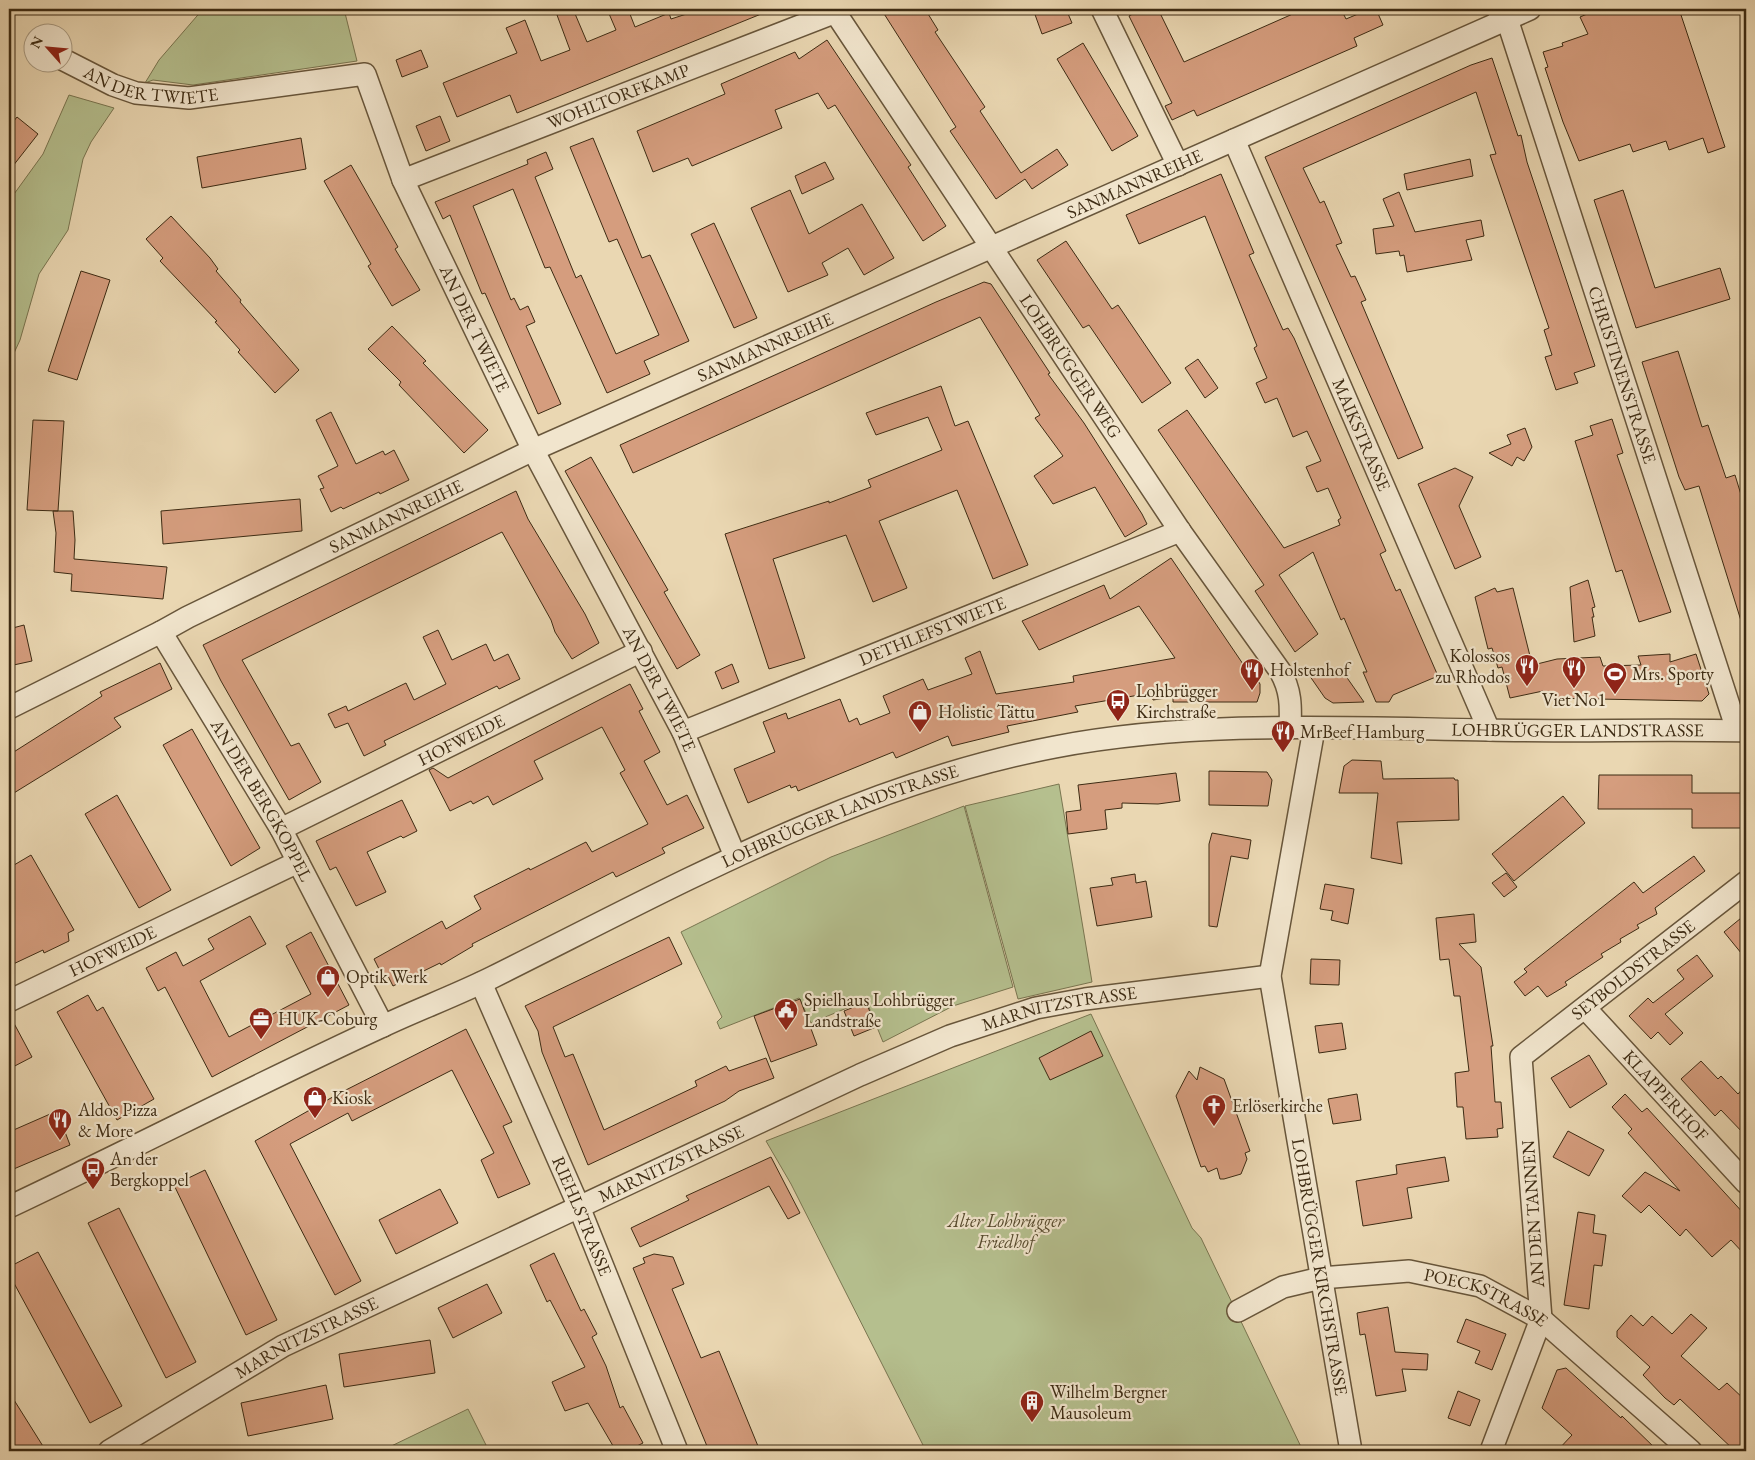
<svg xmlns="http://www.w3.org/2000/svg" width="1755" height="1460" font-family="'EB Garamond',serif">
<rect width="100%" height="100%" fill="#ead7b2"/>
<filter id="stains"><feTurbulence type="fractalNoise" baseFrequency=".004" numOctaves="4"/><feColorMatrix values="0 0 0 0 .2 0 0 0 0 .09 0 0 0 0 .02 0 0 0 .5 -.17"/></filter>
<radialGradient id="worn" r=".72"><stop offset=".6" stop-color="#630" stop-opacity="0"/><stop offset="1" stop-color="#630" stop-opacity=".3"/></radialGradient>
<path fill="#b5bf8e" stroke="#797550" d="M203,9h141l13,52 -164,24 -40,-5 -8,3 14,-23z
M69,95l45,13 -23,34 -8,17 -15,71 -29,44 -19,66 -11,24v-163l34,-47z
M1059,784l33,198 -74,17 -53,-193z
M964,806l49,181 -60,19 -70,36 -17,-42 -55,23 -12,-25 -79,31 -3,-7 5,-5 -41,-85 150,-75z
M1091,1014l101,214 9,10 102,213h-377l-135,-267 -25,-43z
M468,1409l21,42h-108z"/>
<path fill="#d59d7e" stroke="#3d2b13" d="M573,9l14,33 29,-12 -9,-21h21l7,18 34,-14 2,6 31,-10 69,1 -254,103 -7,-18 -53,22 -14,-34 74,-30 -11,-25 19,-8 16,41 29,-11 -13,-35z
M881,9h44l13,21 -3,2 50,75 -5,4 41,62 36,-24 11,16 -36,24 -7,-10 -29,20 -46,-68 6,-4z
M1033,9h33l6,14 -30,11z
M1142,9h16l26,53 120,-53h37l5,10 24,-10h6l7,16 -29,13 3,8 -160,70 -3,-6 -22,10 -7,-14 7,-3 -43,-87z
M1599,9h80l46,138 -17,6 -5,-15 -34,12 -3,-9 -33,11 -3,-8 -51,17 -16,-39 -18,-54 3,-1 -5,-15 20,-6 -1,-3 26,-9 -8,-17z
M827,40l84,125 -3,2 38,59 -23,15 -88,-136 -7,4 -10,-16 -43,17 7,18 -90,38 -4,-8 -35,14 -16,-41 88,-37 -4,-10 74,-32 4,7z
M1083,43l55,93 -26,15 -55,-92z
M421,50l7,17 -26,10 -6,-17z
M1492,58l26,78 3,-1 6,27 68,204 -21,7 4,10 -22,7 -11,-33 7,-2 -8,-25 5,-2 -59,-173 6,-1 -20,-62 -173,76 17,35 4,-2 18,42 -6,2 15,32 4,-1 11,24 -5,2 62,146 -25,11 -133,-302 206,-92z
M440,116l10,25 -24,10 -10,-25z
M17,117l21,17 -29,37v-44z
M301,138l5,31 -104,19 -5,-31z
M593,138l49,120 8,-3 39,86 -45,20 6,13 -43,19 -57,-126 -5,1 -32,-79 -40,17 38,94 3,-2 6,12 8,-4 7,16 -9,4 35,78 -23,10 -53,-121 -3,1 -32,-79 -7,4 -8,-17 93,-38 -1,-4 19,-8 7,17 -18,8 41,101 5,-3 35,79 43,-19 -42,-96 -8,3 -39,-95z
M1470,159l3,17 -66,14 -3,-16z
M825,162l9,17 -32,15 -7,-18z
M351,165l47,82 -3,2 25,41 -28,16 -24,-40 3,-2 -47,-83z
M1221,174l33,79 -5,2 34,75 5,-2 6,10 92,213 -6,3 16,37 4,-2 38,87 -45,19 -4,7h-13l-13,-30h4l-23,-54 -3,2 -28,-68 -34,23 39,59 -23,18 -40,-61 9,-6 -106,-155 29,-20 97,138 56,-23 -2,-5 3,-2 -13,-30 -11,4 -11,-25 15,-6 -14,-30 -14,6 -16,-39 -12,5 -9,-20 11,-5 -13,-30 3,-2 -52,-130 -66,28 -13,-29z
M790,190l19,44 53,-30 32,54 -30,17 -16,-27 -26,15 6,12 -40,17 -37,-84z
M1623,190l32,98 65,-20 10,31 -94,29 -42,-128z
M1399,192l16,40 66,-12 3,16 -18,4 6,20 -65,12 -3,-17 -4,1 -1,-5 -23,3 -3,-25 21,-3 -11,-27z
M171,216l39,42 8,11 -2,2 25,29 -1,2 59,68 -24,23 -37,-41 2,-2 -25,-28 2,-1 -57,-60 3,-3 -17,-19z
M714,223l43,95 -23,10 -43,-94z
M1066,241l46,68 6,-4 53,78 -29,20 -53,-78 -6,3 -46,-68z
M81,271l29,9 -33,100 -29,-9z
M984,282l7,2 59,89 -2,1 36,49 58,91 5,10 -22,13 -30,-50 -42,17 -19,-28 29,-20 -28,-38 5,-3 -60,-98 -347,156 -13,-28 316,-143z
M392,326l34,35 -3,2 65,67 -24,23 -65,-68 2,-3 -33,-33z
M1678,351l24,76 6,-2 18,53 9,-3 11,36v112l-4,1 -43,-138 -14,4 -6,-13 -37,-115z
M1198,359l20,29 -13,10 -20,-30z
M941,386l14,40 13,-5 60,144 -35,14 -36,-89 -78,31 28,67 -34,14 -27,-67 -73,24 32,99 -36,11 -44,-135 104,-33v2l42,-16 -3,-7 74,-30 -14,-33 -52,18 -10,-22z
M331,412l25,52 27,-13 2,4 9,-5 15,30 -29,14 -1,-2 -36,17 -2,-2 -10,5 -11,-23 4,-1 -6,-12 20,-10 -22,-46z
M1612,419l11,34 -6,2 54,157 -32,10 -17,-52 -6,2 -41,-131 18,-6 -3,-9z
M33,420l31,1 -6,90 -31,-1z
M1525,428l7,19 -8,14 -7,-4 -5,9 -23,-13 22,-9 -4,-9z
M591,457l77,133 -4,2 36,63 -23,14 -112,-198z
M1455,468l18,9 -14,29 22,51 -26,12 -37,-85z
M516,491l12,28 57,95 14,29 -27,16 -17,-27 -4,-12 -49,-88 -260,128 49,86 8,-3 22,39 -32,18 -68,-119 -18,-36z
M300,499l2,32 -139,13 -2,-33z
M53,511h20l2,29 -1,19 93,8 -4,32 -92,-8 1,-17 -18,-2 2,-39z
M1171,558l72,106 4,-1 13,21v9l-3,9h-84v-5l-20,3 -2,-7 -76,13 3,6 -71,14 2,6 -57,14 -4,-10 -52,22 -3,-6 -95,39 -2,-5 -5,2 -1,-3 -42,18 -14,-34 41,-17 -12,-30 23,-9 2,6 52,-20 9,23 8,-4 3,7 30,-12 -7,-17 40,-17 5,11 44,-16 -7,-16 15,-7 16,43 78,-12 -1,-6 102,-18 -36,-52 -100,44 -17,-29 82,-36 6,14z
M1588,580l7,27 -3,1 2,9h-2l3,19 -21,6 -4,-55z
M1495,588l2,4 16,-4 17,68 -4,1v3h10l1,4 20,-5 43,-2 3,9 38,-1 -3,-9 32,-2v8l26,-8 13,40 -7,7 -157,-3 -2,-7 -33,7 -8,-31 -4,1 -6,-20 -4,1 -13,-52z
M24,625l8,36 -23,5v-37z
M438,630l14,30 34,-16 8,17 14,-7 12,25 -21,10 -2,-3 -80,39 -33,16 2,4 -22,11 -16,-33 -13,5 -7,-14 18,-8 2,5 58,-28 8,17 32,-16 -23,-47z
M160,663l12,26 -58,29 7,9 -112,69v-41l93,-59 -2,-4z
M732,664l7,18 -17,7 -7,-17z
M1307,672h36l21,30 -31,1 -8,-5z
M630,684l13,25 -4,2 21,41 -16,9 23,44 20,-10 17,33 -42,20 3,5 -49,24 -3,-5 -141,72 1,2 -32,19 -1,-2 -47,23 -5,-10 -4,3 -10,-20 68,-38 4,8 35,-20 -7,-13 55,-28 1,2 56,-28 6,10 56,-28 -28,-51 5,-3 -23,-43 -68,34 9,18 -50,26 -5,-9 -15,8 -2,-3 -21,10 -21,-41 4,-2 15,10z
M192,729l68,119 -29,18 -68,-121z
M1352,760l29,1 2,18 71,-1 1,2h3l1,40 -62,2 5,42 -31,-6 7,-65h-39l5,-27z
M1209,771l58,1 5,8 -4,26 -59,-1z
M1176,773l4,28 -22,3 -36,-1v5l-17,2 2,19 -39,5 -2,-22 15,-2 -3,-25z
M1599,775h93v18h54v35h-54v-19h-94z
M117,795l54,95 -32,18 -54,-94z
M1563,796l22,27 -71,58 -22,-27z
M402,800l15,31 -14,7 -2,-2 -34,16 19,40 -30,14 -20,-39 -6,3 -14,-29z
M1212,833l39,7 -3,19 -17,-3 -14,71 -8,-1v-82z
M31,855l43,75 -6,3 1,8 -25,12 -1,-3 -34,16v-98z
M1694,856l11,15 -50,37 2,6 -20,11 2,3 -19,11 1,3 -20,12 2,3 -38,25 2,3 -20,12 -9,-11 -13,10 -11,-14 13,-10 -3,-3 110,-87 9,11z
M1506,873l11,14 -13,10 -12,-14z
M1135,874l1,9 10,-2 6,36 -55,9 -7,-38 23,-3 -2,-7z
M1325,884l29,5 -6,35 -17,-4 2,-9 -13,-2z
M1474,914l2,28 -17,2 22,23 12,79h-2l4,56h6l2,26 -6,1 1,8 -32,2 -3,-32h-6l-2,-34 14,-2 -9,-75h-6l-5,-37 -9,1 -4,-42z
M1746,914v45l-22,-27z
M250,916l16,28 -66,37 29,56 82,-43 -25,-48 25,-14 38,73 -137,72 -47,-90 -7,4 -12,-23 30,-16 7,14 31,-17 -6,-10z
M669,937l13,27 -129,63 12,30 8,-3 31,76 93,-44 -2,-5 31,-15 3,5 37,-13 8,20 -35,13 -14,10 -137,64 -46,-113 -4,-21 -13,-25z
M1697,955l16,21 -48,38 18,19 -13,12 -12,-13 -7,7 -22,-23 19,-18 5,5 31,-24 -7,-9z
M1311,959l29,1 -1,25 -29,-1z
M88,995l9,16 6,-4 51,92 -37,21 -60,-108z
M800,999l17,46 -46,17 -17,-46z
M866,1002l10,25 -22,9 -10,-25z
M9,1014l23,43 -23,12z
M1342,1023l4,26 -27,4 -4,-27z
M466,1029l46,93 -9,4 27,58 -32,14 -17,-38 13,-7 -42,-83 -100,51 -4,-8 -58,31 71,137 -26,14 -80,-154 83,-47z
M1091,1031l12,25 -53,24 -11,-22z
M1589,1055l18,29 -37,24 -19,-30z
M1701,1061l17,18 3,-3 17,18 8,-9v51l-25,-26 -6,6 -34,-37z
M1200,1067l24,12 26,72 -5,2 2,6 -6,15 -17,5h-4l-3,-11 -9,4 -3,-6 -4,1 -25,-71 13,-25 8,9z
M1357,1094l4,26 -28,4 -5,-25z
M1625,1094l17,18 5,-4 99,108v40l-15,-16 -19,17 -26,-28 -6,7 -31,-31 -8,8 -19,-17 23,-24 35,19 -52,-58 4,-4 -20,-22z
M57,1111l13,34 -61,26v-39z
M1568,1131l36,19 -15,26 -36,-19z
M771,1157l29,56 -12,6 -19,-33 -129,61 -9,-19 58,-28 -3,-4z
M1445,1157l4,24 -42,7 5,30 -49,8 -7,-45 41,-7 -1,-9z
M205,1170l72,150 -31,15 -72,-150z
M440,1189l18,34 -62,31 -17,-34z
M119,1208l77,154 -30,16 -78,-155z
M1578,1212l17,3 -2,18 13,2 -4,31 -8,-1 -5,44 -25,-4z
M38,1252l84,154 -32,17 -81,-149v-7z
M554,1253l27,58 3,-2 13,25 -5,3 14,29 14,42 3,-2 20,37 -16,8h-11l-28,-48 -23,8 -13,-29 33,-15 -35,-67 -3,2 -17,-37z
M654,1254l19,3 11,27 -12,5 29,69 18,-7 41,100h-51l-76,-183 12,-5 -2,-5z
M487,1284l15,29 -49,25 -15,-30z
M1388,1307l7,45 33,2 -1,16 -25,-1 4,22 -30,5 -11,-62 -5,1 -3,-22z
M1691,1314l16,14 -26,28 38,34 8,-7 19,18v50h-11l-55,-52 -6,6 -9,-7 -22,-23 7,-8 -33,-30v-6l14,-16 12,11 9,-10 20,18z
M1466,1319l40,15 -14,36 -17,-7 5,-12 -23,-9z
M430,1340l5,33 -91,14 -5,-33z
M1566,1368l55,50 1,-2 36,35h-101l15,-16 -30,-27 15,-38z
M326,1385l7,34 -85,17 -7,-33z
M1458,1391l22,9 -10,26 -22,-8z
M9,1392l37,59h-37z"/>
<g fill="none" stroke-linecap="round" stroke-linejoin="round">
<g stroke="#68563b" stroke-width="24">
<g id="minor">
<path id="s1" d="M833,9l347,522 100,140c11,19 11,35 10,57"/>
<path d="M1102,9l76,156"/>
<path id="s2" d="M1497,9l10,10 230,711"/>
<path id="s3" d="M62,59l51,26 23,8 53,5 176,-24 38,106 130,270 150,282 52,124"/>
<path id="s4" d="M1234,140l255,590"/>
<path id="s5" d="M403,180l433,-168"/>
<path id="s6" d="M161,632l120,197 102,197"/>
<path id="s7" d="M9,708l152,-76 27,-15 345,-167 997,-441"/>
<path id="s8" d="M1314,729l-44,247 81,475"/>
<path id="s9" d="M683,732l497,-201"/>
<path id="s10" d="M281,829l360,-178"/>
<path id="s11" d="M481,983l98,224 98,244"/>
<path id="s12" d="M9,1001l289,-139"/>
<path id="s13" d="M1585,1008l161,175"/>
<path id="s14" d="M9,1207c125,-59 248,-123 374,-181 36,-17 74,-31 110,-49 181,-90 361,-192 562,-230 142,-27 289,-19 433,-17 86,2 172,-1 258,1"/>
<path id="s15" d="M1238,1311l45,-24 38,-9 88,-7 71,15 61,33 150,132"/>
<path id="s16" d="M109,1451l174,-105 577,-271 90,-39 86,-28 49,-9 185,-23"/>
<path id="s17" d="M1491,1451l50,-132 -20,-262 225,-175"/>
</g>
</g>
<use href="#minor" stroke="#f1e5cd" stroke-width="21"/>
</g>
<defs>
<g id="restaurant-pin" transform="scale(1.25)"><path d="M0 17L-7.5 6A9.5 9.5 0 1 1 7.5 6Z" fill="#8f2418" stroke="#f1e5cd"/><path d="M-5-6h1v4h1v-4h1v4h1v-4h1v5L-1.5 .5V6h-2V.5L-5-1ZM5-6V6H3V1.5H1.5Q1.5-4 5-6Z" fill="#fff"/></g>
<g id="stadium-pin" transform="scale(1.25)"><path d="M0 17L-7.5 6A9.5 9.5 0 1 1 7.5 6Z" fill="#8f2418" stroke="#f1e5cd"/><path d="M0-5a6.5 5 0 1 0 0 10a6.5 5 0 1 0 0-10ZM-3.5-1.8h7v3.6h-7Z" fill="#fff"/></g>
<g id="bus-pin" transform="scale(1.25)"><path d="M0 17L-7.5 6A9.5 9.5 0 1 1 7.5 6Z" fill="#8f2418" stroke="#f1e5cd"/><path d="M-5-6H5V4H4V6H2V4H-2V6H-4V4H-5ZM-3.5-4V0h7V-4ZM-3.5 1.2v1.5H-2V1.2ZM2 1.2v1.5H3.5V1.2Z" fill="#fff"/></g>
<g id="shop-pin" transform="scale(1.25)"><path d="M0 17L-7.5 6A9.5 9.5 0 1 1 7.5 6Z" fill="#8f2418" stroke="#f1e5cd"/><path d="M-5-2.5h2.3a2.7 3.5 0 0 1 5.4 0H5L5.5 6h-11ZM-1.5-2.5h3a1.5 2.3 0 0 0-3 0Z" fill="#fff"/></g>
<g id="civic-pin" transform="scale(1.25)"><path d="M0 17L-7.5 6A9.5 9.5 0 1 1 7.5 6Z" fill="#8f2418" stroke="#f1e5cd"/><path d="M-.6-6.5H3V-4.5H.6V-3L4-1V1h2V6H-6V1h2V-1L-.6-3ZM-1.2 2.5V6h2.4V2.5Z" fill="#fff"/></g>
<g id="office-pin" transform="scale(1.25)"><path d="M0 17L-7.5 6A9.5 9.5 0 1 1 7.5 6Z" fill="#8f2418" stroke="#f1e5cd"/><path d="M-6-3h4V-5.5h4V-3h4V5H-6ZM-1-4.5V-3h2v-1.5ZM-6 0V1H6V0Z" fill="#fff"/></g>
<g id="church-pin" transform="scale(1.25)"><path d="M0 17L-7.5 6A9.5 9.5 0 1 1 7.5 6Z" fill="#8f2418" stroke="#f1e5cd"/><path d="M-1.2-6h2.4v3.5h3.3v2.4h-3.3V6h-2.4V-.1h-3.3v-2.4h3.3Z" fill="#fff"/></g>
<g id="building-pin" transform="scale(1.25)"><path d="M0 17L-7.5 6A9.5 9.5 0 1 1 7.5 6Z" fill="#8f2418" stroke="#f1e5cd"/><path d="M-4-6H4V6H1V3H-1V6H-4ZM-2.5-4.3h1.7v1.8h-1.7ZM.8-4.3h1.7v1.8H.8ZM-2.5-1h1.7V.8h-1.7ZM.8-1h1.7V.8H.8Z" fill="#fff"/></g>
</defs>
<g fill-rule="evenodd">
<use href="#restaurant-pin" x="1527" y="666"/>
<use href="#restaurant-pin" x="1574" y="668"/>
<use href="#restaurant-pin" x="1252" y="670"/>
<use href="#stadium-pin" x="1615" y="674"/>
<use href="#bus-pin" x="1118" y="701"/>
<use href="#shop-pin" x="920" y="712"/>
<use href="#restaurant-pin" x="1283" y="732"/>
<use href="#shop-pin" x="328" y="977"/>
<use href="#civic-pin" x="786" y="1010"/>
<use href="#office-pin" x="261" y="1019"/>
<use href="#shop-pin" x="315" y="1098"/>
<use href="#church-pin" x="1214" y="1106"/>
<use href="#restaurant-pin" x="60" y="1120"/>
<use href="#bus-pin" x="93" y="1169"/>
<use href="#building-pin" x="1032" y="1402"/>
</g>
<g text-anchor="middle" stroke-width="4.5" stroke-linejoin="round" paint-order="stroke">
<g font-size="18" fill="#3d2b13" stroke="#f1e5cd">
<text dy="6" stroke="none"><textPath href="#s3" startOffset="95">AN DER TWIETE</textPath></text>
<text dy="6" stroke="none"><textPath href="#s5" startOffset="231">WOHLTORFKAMP</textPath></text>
<text dy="6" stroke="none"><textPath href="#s7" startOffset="1242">SANMANNREIHE</textPath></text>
<text dy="6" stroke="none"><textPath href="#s3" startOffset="590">AN DER TWIETE</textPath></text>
<text dy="6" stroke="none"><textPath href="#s7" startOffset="838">SANMANNREIHE</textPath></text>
<text dy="6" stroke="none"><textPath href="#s1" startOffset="429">LOHBRÜGGER WEG</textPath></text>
<text dy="6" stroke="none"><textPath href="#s2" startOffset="388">CHRISTINENSTRASSE</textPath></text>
<text dy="6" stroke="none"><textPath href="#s4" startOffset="321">MAIKSTRASSE</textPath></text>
<text dy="6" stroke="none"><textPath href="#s7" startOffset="432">SANMANNREIHE</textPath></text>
<text dy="6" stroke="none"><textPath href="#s9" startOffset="269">DETHLEFSTWIETE</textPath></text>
<text dy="6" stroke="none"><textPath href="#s3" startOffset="995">AN DER TWIETE</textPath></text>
<text dy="6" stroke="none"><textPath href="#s14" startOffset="1669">LOHBRÜGGER LANDSTRASSE</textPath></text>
<text dy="6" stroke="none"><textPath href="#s10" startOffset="201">HOFWEIDE</textPath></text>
<text dy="6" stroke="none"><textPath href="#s6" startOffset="196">AN DER BERGKOPPEL</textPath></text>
<text dy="6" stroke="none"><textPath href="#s14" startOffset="919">LOHBRÜGGER LANDSTRASSE</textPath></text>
<text dy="6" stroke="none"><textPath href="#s12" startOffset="115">HOFWEIDE</textPath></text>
<text dy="6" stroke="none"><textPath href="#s17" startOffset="546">SEYBOLDSTRASSE</textPath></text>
<text dy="6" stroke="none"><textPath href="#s16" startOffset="1052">MARNITZSTRASSE</textPath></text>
<text dy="6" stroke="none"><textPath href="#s13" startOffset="119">KLAPPERHOF</textPath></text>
<text dy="6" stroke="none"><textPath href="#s16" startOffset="632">MARNITZSTRASSE</textPath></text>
<text transform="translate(1533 1214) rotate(-94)" y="6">AN DEN TANNEN</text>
<text dy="6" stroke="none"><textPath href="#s11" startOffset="254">RIEHLSTRASSE</textPath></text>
<text dy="6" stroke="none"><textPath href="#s8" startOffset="546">LOHBRÜGGER KIRCHSTRASSE</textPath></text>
<text dy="6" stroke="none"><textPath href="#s15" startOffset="260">POECKSTRASSE</textPath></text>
<text dy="6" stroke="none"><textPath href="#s16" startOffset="228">MARNITZSTRASSE</textPath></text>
</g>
<g font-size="18" fill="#3d2b13" stroke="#f1e5cd" text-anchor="start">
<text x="1510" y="662" text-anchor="end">Kolossos<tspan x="1510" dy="21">zu Rhodos</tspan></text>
<text x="1270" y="676">Holstenhof</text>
<text x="1632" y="680">Mrs. Sporty</text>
<text x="1136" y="697">Lohbrügger<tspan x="1136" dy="21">Kirchstraße</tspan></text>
<text x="1574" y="706" text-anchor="middle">Viet No1</text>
<text x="938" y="718">Holistic Tättu</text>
<text x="1300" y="738">MrBeef Hamburg</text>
<text x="346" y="983">Optik Werk</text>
<text x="804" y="1006">Spielhaus Lohbrügger<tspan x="804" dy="21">Landstraße</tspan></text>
<text x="278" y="1025">HUK-Coburg</text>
<text x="332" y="1104">Kiosk</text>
<text x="1232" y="1112">Erlöserkirche</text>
<text x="78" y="1116">Aldos Pizza<tspan x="78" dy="21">&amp; More</tspan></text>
<text x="110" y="1165">An der<tspan x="110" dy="21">Bergkoppel</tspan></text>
<text x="1050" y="1398">Wilhelm Bergner<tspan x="1050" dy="21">Mausoleum</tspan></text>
</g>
<g font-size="18" font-style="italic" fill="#55492c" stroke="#f1e5cd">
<text x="1006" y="1227">Alter Lohbrügger<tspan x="1006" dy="21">Friedhof</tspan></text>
</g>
</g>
<rect width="1755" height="1460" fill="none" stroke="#ead7b2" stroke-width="30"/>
<rect x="10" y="10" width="1735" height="1440" fill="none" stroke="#3d2b13" stroke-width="2.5"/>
<rect x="15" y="15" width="1725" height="1430" fill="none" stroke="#3d2b13"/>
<g transform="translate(48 48) rotate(297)"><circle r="24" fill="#f1e5cd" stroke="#a99b83"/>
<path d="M0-4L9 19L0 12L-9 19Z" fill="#8f2418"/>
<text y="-8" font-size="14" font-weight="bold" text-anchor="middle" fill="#3d2b13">N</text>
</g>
<rect width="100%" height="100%" filter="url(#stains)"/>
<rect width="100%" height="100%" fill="url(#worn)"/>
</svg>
